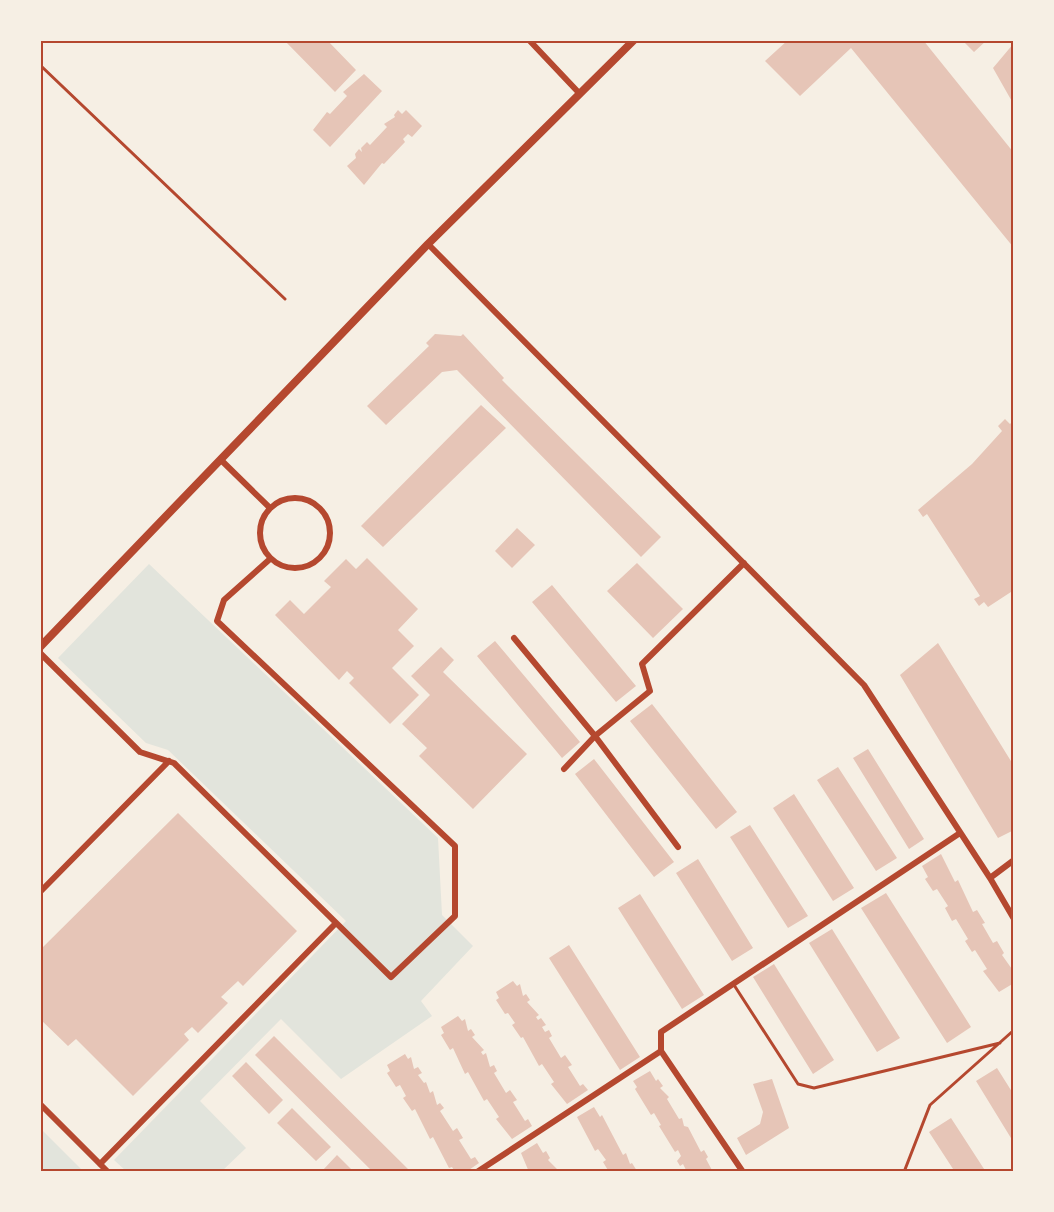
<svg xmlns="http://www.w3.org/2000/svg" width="1054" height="1212" font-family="'Work Sans',sans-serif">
<rect width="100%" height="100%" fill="#f6efe4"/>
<path fill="#e2e4dc" d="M149,564l289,274 4,77 31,31 -52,55 11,15 -91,63 -60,-60 -81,82 46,47 -24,23h-96l-12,-11 232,-239 -178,-171 -22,-7 -88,-85z
M40,1129h1l42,42h-42z"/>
<path fill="#e6c5b7" d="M284,40h43l29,30 -21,22z
M788,40h135l91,113v95l-163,-200 -51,48 -35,-35z
M962,40h25l-13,12z
M1014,43v62l-21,-37z
M364,74l18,17 -52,56 -17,-17 14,-18 3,2 17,-18 -4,-4z
M398,110l4,4 4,-4 16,16 -10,11 -4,-3 -5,5 2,3 -21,22 -2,-1 -18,22 -17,-19 9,-8 -1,-4 4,-5 3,3 -1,-4 6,-6 3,3 17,-18 -3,-3 11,-7 -1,-2z
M435,334l26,2 2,-2 41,44 -2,2 159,157 -20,20 -184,-187 -15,2 -56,53 -19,-19 62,-60 -3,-3z
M481,405l25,23 -123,119 -22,-21z
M1005,419l5,5 4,-4v170l-26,17 -4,-5 -5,4 -5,-7 6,-3 -53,-82 -4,3 -5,-7 54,-46 30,-33 -4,-5z
M517,528l18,17 -23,23 -17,-17z
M367,558l51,51 -20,21 16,16 -22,22 27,27 -29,29 -41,-41 5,-5 -7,-7 -8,9 -64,-65 15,-15 14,14 27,-27 -7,-6 22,-22 10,10z
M637,563l46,46 -30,29 -46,-47z
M552,585l84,101 -20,16 -84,-100z
M495,641l85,101 -18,16 -85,-102z
M938,643l76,123v64l-16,8 -98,-163z
M441,647l13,13 -11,12 84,82 -54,55 -54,-53 8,-8 -25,-24 28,-29 -19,-19z
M652,704l85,108 -21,17 -86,-108z
M868,749l56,90 -15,10 -56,-91z
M594,759l80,103 -20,15 -79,-103z
M838,767l59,91 -21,13 -59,-91z
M794,794l60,94 -21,13 -60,-93z
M178,813l119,118 -54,55 -5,-5 -17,16 7,6 -30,30 -6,-6 -8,7 5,6 -56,56 -57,-57 -8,7 -28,-27v-69z
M750,825l58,91 -20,12 -58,-91z
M941,854l14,28 3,-2 15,32 4,-2 8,13 -3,1 11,19 4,-2 7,12 -2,2 12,17v11l-15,9 -16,-21 4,-2 -12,-19 -3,2 -7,-11 3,-2 -12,-20 -4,2 -7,-13 3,-2 -11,-17 -4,2 -8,-12 3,-2 -6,-11z
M698,859l55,89 -21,13 -56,-88z
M886,893l85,134 -24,16 -86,-135z
M640,894l64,101 -22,14 -64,-101z
M832,929l68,109 -23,14 -68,-109z
M569,945l71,112 -20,13 -71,-112z
M774,964l60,96 -21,14 -60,-97z
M513,981l4,5 3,-2 3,12 3,-2 4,6 -3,2 12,13 -3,2 2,3 3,-2 5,7 -4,2 3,5 4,-2 3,6 -3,2 12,20 4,-3 7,10 -4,2 12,19 3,-2 5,6 -21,14 -16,-20 3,-2 -12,-18 -3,2 -16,-29 -2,1 -9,-13 3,-2 -7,-10 -3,1 -9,-14 3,-2 -3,-6z
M458,1016l4,5 3,-2 3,12 3,-2 4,6 -3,2 12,13 -3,2 2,3 3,-2 4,14 4,-2 3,6 -3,2 12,20 4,-3 7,10 -4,2 12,19 3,-2 4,7 -20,13 -16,-20 3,-2 -12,-18 -3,2 -16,-29 -3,2 -12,-26 -3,2 -9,-15 3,-2 -3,-6z
M274,1036l137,136h-38l-118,-117z
M405,1054l3,5 3,-2 3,12 4,-2 4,6 -4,2 6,8 2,-1 4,11 3,-2 4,14 3,-2 4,5 -4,3 13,20 4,-3 6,10 -4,2 12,19 4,-2 4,6 -13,9h-11l-3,-5 -3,1 -16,-31 -3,2 -15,-30 -3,2 -9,-13 3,-2 -6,-11 -4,2 -9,-14 3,-2 -3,-6z
M246,1062l37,38 -14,14 -37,-38z
M997,1068l17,27v48l-38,-62z
M650,1071l6,10 2,-2 5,7 -3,2 9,9 -2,2 12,20 3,-1 2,8 4,1 13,25 3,-2 4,7 -2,2 7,13h-26l-4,-8 -3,2 -3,-5 4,-5 -3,-6 -3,2 -16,-26 2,-1 -7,-12 -3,2 -16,-26 2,-2 -4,-6z
M772,1079l17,49 -43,27 -9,-17 23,-14 3,-12 -10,-28z
M594,1107l6,10 2,-2 21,40 3,-2 4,11 2,-1 5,8 -28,1 -6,-10 3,-2 -8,-11 -3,2 -18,-34z
M292,1108l39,39 -15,14 -39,-38z
M951,1118l35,54h-31l-26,-40z
M537,1143l6,10 3,-2 4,7 -2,2 9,9 -2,3h-26l-8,-19z
M337,1155l17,17 -31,-2z"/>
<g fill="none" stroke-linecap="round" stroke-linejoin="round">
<path stroke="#b5482f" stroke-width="3" d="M40,65l245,234
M734,985l64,99 16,4 186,-45
M904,1172l26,-67 84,-75"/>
<path stroke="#b5482f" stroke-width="6" d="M529,40l51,54
M428,244l436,441 126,193 24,41
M221,460l49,48
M260 533a35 35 0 1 1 70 0a35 35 0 1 1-70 0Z
M514,638l81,98 83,111
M40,653l100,99 34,11 217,214 64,-61v-70l-238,-225 7,-21 46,-41
M564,769l31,-33 55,-45 -8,-27 102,-101
M990,878l24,-18
M40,892l129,-131
M661,1051l82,121
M40,1104l68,68
M100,1164l236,-241
M477,1172l184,-121v-19l299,-199"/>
<path stroke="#b5482f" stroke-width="8" d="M40,647l388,-403 206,-204"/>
</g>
<rect width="1054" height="1212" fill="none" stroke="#f6efe4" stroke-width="84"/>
<rect x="42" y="42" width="970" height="1128" fill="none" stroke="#b5482f" stroke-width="2"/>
</svg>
